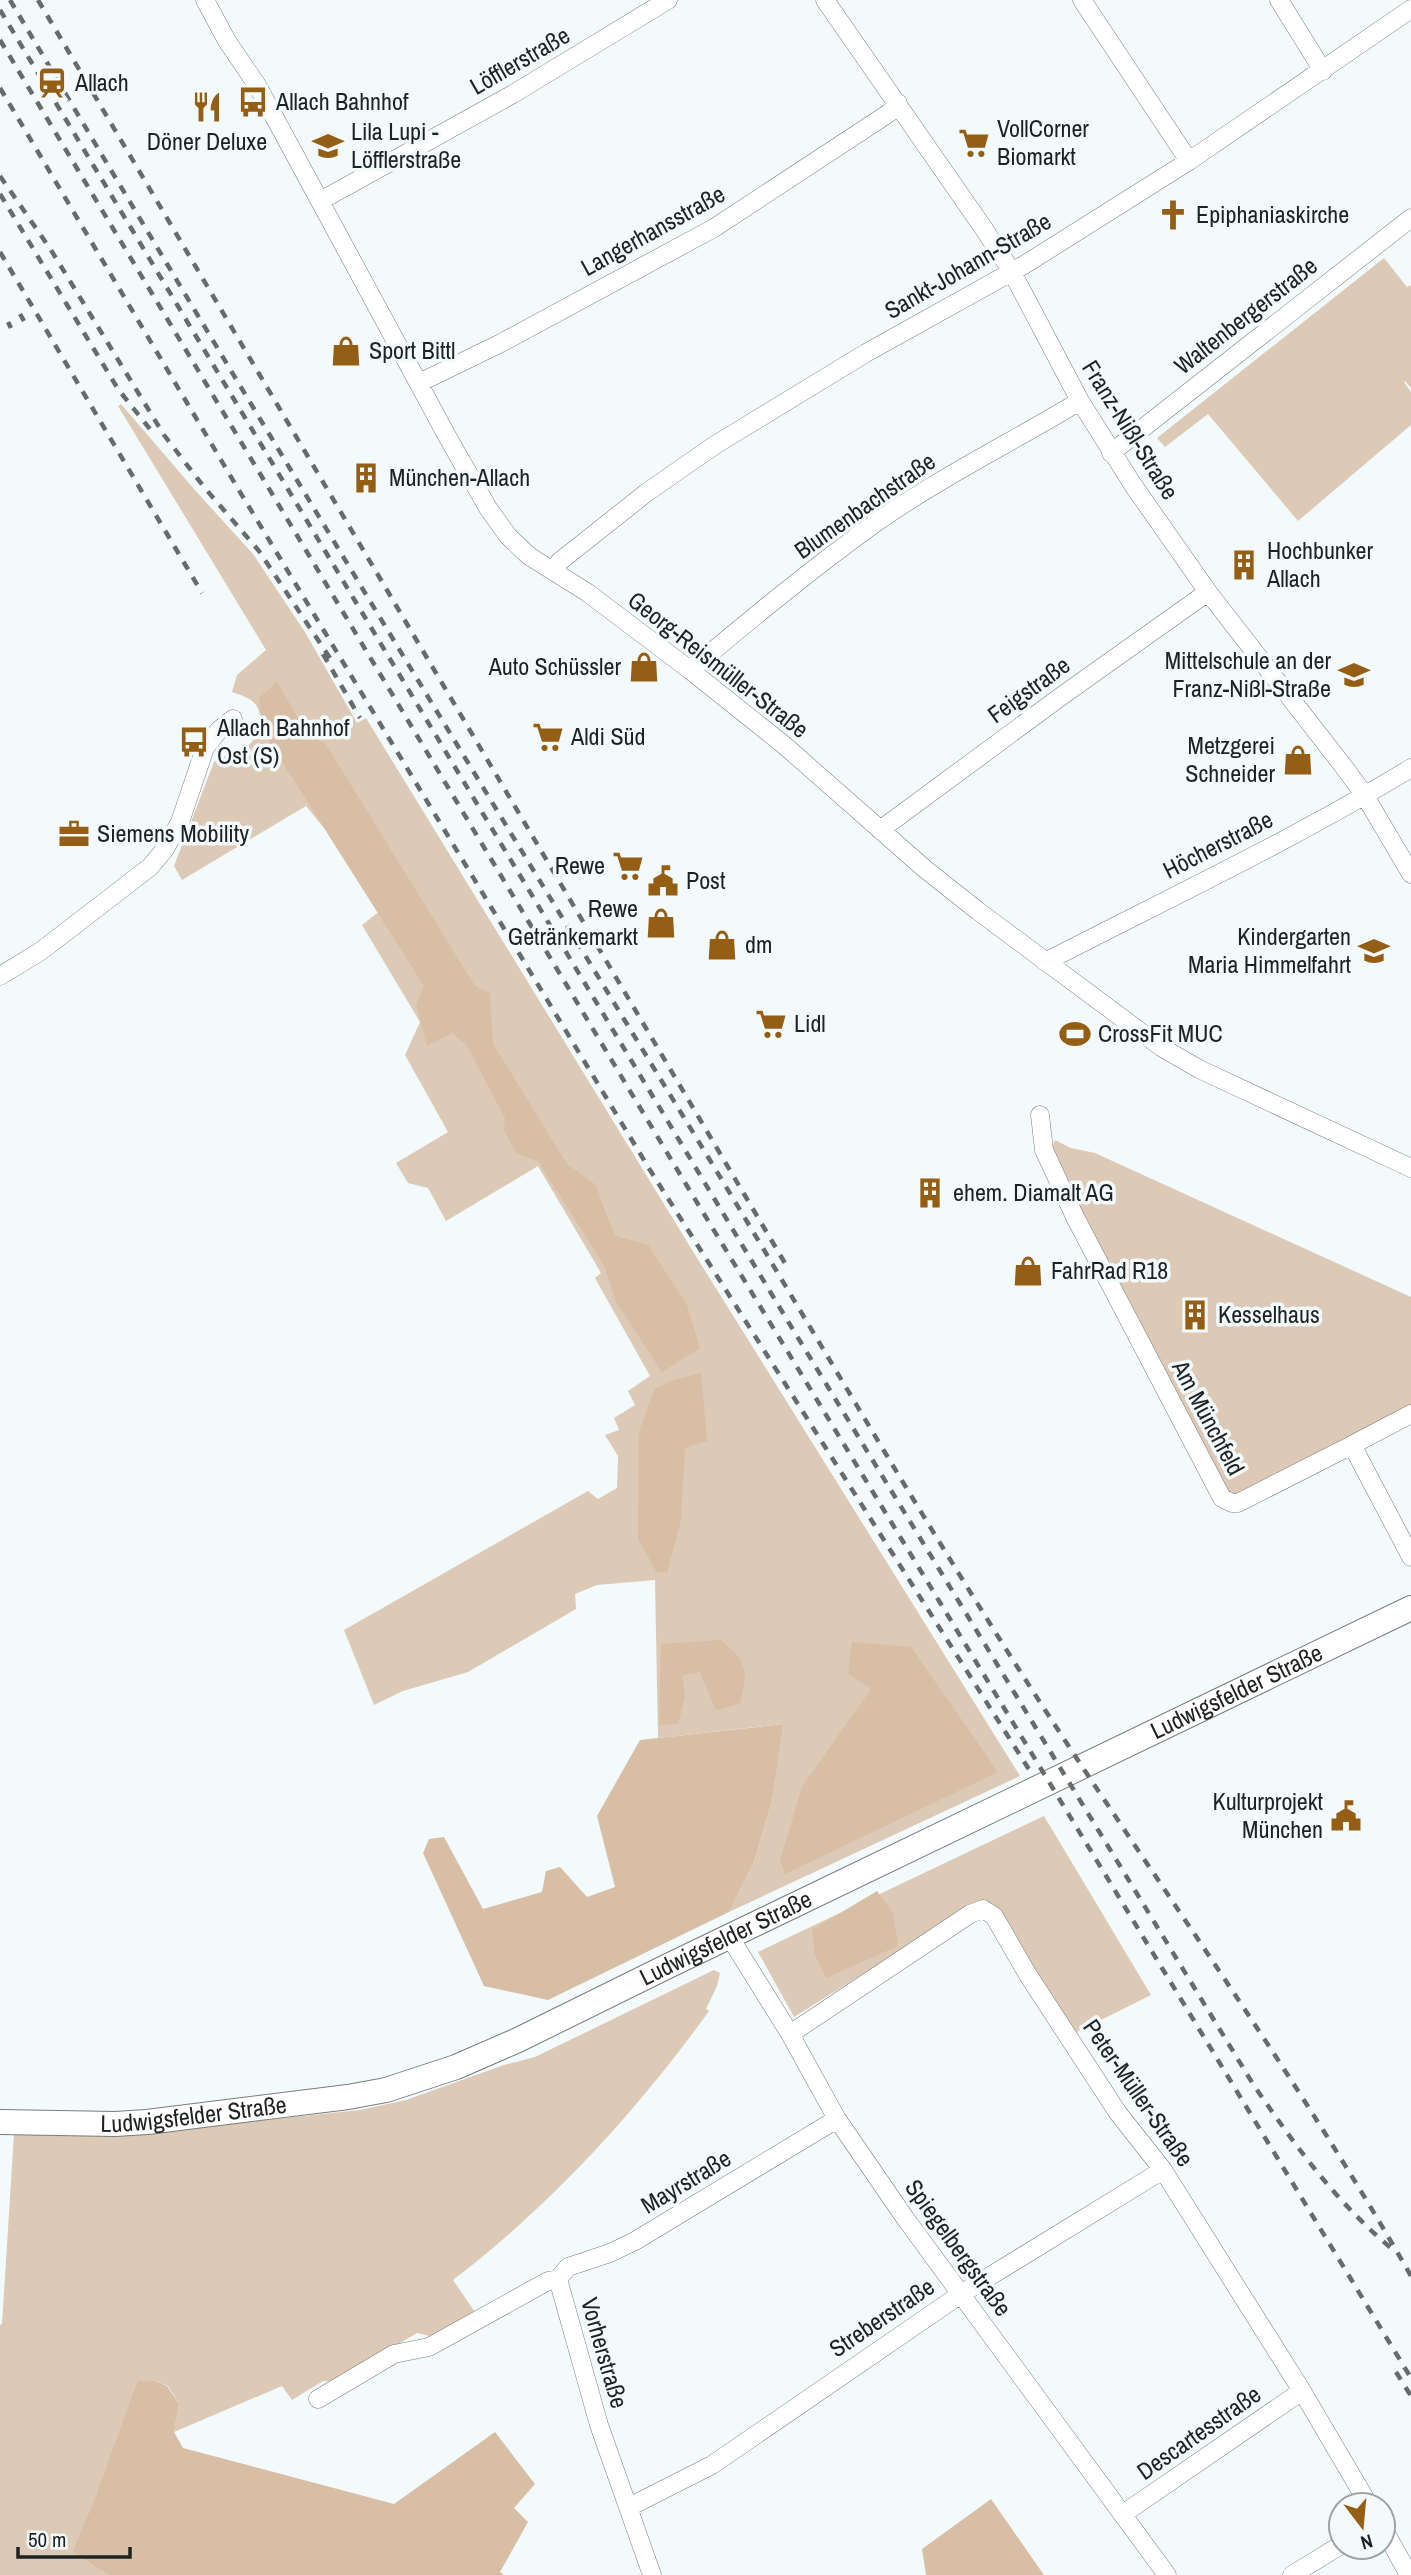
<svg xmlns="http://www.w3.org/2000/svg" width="1411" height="2575" font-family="'Archivo Narrow',sans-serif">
<rect width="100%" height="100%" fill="#f3fafc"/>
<path fill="#dcc9b6" d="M1384,258l23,29 4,-2v103l-6,-7 -1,1 7,10v33l-113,96 -90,-107 -43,33 -8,-9z
M121,404l73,85 59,65 52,78 52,91 9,-5 328,535 326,523 -291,136 25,-50 18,-61 10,-77 -124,14 -3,-158 -58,5 -22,9 1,15 -108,63 -65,19 -29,14 -30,-75 244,-139 10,8 19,-11 1,-32 -13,-21 14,-5 -5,-12 21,-13 -7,-14 22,-15 -55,-98 6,-5 -63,-107 -92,55 -18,-33 -20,-5 -12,-20 52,-31 -43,-77 15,-33 -58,-97 19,-15 -34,-54 -41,-50 -124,74 -8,-14 40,-104c10,-7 19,-8 30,-14 14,-7 21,-30 12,-43 -6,-8 -16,-10 -24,-13l5,-17 29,-25 -148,-244z
M1055,1140l16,8 24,5 316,144v110l-172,88 -13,-4 -175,-341z
M1044,1816l107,179 -78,39 -98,-130 -181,113 -36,-65z
M714,1970l6,3 -3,13 -11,23 3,2c-72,100 -158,194 -256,269l22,32 -41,25 -17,-4 -82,49 -12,-1 -31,19 -10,-14 -108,46 5,-28 -11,-18 -15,-6 -81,172 36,23h-108v-250l2,-1 12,-190 146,-3 200,-21 46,-10 98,-35 31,-8z"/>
<path fill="#d8bea4" d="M277,682l32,55 16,6 150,243 15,7 3,51 74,120 29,21 12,35 8,16 32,9 39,60 13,43 -38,24 -46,-70 -11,-35 -67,-106 -22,-8 -12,-23 1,-12 -38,-72 -15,-13 -25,13 -11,-41 8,-19 -162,-256 -3,-32z
M701,1373l6,68 -22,7 -4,72 -14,53 -11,-2 -18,-32 1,-108 16,-42 18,-9z
M721,1640c27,23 27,30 19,64l-24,6 -16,-38 -18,3 3,22 -7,27 -19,1 2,-81z
M852,1642l59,5 87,125 -213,102 -5,-14 22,-73 69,-98 -23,-16z
M783,1724l-11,77 -18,61 -25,50 -181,88 -64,-14 -61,-133 6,-14 15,-2 39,72 59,-17 4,-21 14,-4 27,30 28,-10 -18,-71 43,-76z
M877,1891l16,22 5,33 -72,32 -11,-23 -3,-25z
M138,2380l9,2 6,-2 14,6 12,18 -5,28 9,16 211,56 101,-72 40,52 -21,24 14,14 -28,50 4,3h-396l-36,-23 21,-48z
M991,2499l53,76h-118l-4,-26z"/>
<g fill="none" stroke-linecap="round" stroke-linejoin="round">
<g stroke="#777d7f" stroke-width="19">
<path id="street" d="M205,0l22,41 30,44 190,351 41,72 20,28 21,20 59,37 102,77 94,75 141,124 53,42 183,136 38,22 212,99
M825,0l159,229 28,43 68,129 53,84 75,107 139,179 18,25 46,78
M1082,0l107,161
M1279,0l44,71
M320,201l193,-107 155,-94
M419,383l82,-40 213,-115 175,-115 9,-10
M1111,453l300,-235
M556,571l3,-9 87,-69 69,-48 151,-92 158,-88 165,-104 222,-152
M690,670c60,-50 120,-100 184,-146 65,-46 138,-82 206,-123
M880,830l183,-135 145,-103
M1045,962c122,-63 248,-122 366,-194
M0,976l41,-25 109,-84 15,-18 15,-27 25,-74 14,-18 14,-11
M1040,1115l4,35 31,67 147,281 10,5h6l114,-58 59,112
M1352,1445l59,-31
M729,1936l61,98 47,85 68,99 262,357
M790,2034l180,-120 13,-5 11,7 34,59 90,138 45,57 139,221 67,114
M558,2279l10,-12 42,-14 25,-12 202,-122
M318,2399l76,-45 35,-7 119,-66 10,-2 41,146 53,150
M629,2507l83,-42 249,-171 202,-124
M1123,2514l179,-123
M1383,2528l26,47
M1292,2575l49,-30"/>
</g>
<g stroke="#777d7f" stroke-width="26">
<g id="secondary">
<path id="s1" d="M0,2122l115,2 32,-2 201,-25 38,-7 70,-23 62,-27 150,-74 743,-358"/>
</g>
</g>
<use href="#street" stroke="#fff" stroke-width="18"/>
<use href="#secondary" stroke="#fff" stroke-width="24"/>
<path stroke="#676b6c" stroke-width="4.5" stroke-dasharray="9 9" stroke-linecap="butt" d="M10,0c221,374 447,745 673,1116 103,168 201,339 306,506 137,220 293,428 422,654
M38,0l751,1270
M0,10l792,1318 461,756c41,60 82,117 138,164
M0,40l687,1146 724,1192
M0,88l237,399 413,683 380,601
M0,176l51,74 113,185 40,52 55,64 73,110
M0,194l118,195 35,44
M0,252l202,341
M20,314l4,7
M8,322l3,6
M323,654l37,64
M1396,2372l15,24"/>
</g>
<defs>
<g id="station-bare" transform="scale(2.415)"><path d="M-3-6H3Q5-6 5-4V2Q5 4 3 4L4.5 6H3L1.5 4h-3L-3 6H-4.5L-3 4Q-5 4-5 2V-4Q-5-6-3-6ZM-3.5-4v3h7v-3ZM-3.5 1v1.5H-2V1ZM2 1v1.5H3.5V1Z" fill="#945e15" stroke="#f3fafc" stroke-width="2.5" paint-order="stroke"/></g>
<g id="bus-bare" transform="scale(2.415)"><path d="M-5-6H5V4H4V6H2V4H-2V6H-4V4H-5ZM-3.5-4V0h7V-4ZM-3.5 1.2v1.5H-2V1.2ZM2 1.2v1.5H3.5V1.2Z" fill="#945e15" stroke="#f3fafc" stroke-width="2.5" paint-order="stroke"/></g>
<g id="restaurant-bare" transform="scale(2.415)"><path d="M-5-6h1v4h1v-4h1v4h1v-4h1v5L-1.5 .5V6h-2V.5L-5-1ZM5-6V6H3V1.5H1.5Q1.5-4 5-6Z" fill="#945e15" stroke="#f3fafc" stroke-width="2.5" paint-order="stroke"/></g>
<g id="supermarket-bare" transform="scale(2.415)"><path d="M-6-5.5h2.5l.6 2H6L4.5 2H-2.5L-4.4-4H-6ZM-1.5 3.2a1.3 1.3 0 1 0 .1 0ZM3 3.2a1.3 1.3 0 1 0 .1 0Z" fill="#945e15" stroke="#f3fafc" stroke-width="2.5" paint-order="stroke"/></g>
<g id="school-bare" transform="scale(2.415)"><path d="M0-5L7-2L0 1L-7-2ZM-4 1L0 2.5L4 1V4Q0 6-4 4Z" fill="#945e15" stroke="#f3fafc" stroke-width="2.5" paint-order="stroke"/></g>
<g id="church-bare" transform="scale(2.415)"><path d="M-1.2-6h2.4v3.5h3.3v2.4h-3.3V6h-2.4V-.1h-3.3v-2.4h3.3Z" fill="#945e15" stroke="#f3fafc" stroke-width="2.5" paint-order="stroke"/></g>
<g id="shop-bare" transform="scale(2.415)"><path d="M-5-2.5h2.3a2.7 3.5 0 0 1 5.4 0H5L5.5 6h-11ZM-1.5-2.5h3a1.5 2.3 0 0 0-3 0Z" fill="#945e15" stroke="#f3fafc" stroke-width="2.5" paint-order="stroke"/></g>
<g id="building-bare" transform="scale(2.415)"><path d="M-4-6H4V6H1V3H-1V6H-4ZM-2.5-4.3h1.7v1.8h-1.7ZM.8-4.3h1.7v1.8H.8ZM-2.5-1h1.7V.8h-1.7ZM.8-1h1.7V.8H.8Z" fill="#945e15" stroke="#f3fafc" stroke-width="2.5" paint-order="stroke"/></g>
<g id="office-bare" transform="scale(2.415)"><path d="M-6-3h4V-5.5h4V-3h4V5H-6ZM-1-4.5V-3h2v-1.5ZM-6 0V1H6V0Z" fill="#945e15" stroke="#f3fafc" stroke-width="2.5" paint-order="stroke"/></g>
<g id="civic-bare" transform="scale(2.415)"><path d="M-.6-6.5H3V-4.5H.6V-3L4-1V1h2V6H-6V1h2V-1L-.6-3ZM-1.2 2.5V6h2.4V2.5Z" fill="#945e15" stroke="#f3fafc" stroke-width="2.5" paint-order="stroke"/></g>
<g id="stadium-bare" transform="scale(2.415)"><path d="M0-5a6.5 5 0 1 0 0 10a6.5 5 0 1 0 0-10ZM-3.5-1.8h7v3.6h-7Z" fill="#945e15" stroke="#f3fafc" stroke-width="2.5" paint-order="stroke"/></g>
</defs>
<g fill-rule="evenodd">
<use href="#station-bare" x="52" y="83"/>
<use href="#bus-bare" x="253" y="102"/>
<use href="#restaurant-bare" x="207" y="107"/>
<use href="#supermarket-bare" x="974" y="143"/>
<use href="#school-bare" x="328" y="146"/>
<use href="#church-bare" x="1173" y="215"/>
<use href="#shop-bare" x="346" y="351"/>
<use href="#building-bare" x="366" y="478"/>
<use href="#building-bare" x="1244" y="565"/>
<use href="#shop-bare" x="644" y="667"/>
<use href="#school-bare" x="1354" y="675"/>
<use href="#supermarket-bare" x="548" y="737"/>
<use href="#bus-bare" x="194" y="742"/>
<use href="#shop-bare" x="1298" y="760"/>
<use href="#office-bare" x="74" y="834"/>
<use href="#supermarket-bare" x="628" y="866"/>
<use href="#civic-bare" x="663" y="881"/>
<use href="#shop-bare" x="661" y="923"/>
<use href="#shop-bare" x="722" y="945"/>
<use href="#school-bare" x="1374" y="951"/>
<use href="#supermarket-bare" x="771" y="1024"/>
<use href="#stadium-bare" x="1075" y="1034"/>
<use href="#building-bare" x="930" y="1193"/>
<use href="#shop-bare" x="1028" y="1271"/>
<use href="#building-bare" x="1195" y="1315"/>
<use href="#civic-bare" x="1346" y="1816"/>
</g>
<g text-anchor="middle" stroke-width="7" stroke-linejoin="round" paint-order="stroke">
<g font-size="24" fill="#1f2222" stroke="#f3fafc">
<text transform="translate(520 61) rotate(-30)" y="8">Löfflerstraße</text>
<text transform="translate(653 231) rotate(-29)" y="8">Langerhansstraße</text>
<text transform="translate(968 266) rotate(-30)" y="8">Sankt-Johann-Straße</text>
<text transform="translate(1246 316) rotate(-38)" y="8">Waltenbergerstraße</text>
<text transform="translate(1130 430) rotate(58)" y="8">Franz-Nißl-Straße</text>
<text transform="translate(865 506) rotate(-35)" y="8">Blumenbachstraße</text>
<text transform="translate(718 665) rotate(38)" y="8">Georg-Reismüller-Straße</text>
<text transform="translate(1029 690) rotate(-36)" y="8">Feigstraße</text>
<text transform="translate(1218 845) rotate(-27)" y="8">Höcherstraße</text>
<text transform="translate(1208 1418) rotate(62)" y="8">Am Münchfeld</text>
<text dy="8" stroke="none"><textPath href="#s1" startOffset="1328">Ludwigsfelder Straße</textPath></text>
<text dy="8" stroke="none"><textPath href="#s1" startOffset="761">Ludwigsfelder Straße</textPath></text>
<text transform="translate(1138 2093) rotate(55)" y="8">Peter-Müller-Straße</text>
<text dy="8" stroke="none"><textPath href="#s1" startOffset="194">Ludwigsfelder Straße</textPath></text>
<text transform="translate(686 2182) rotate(-31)" y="8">Mayrstraße</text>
<text transform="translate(958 2248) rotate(54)" y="8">Spiegelbergstraße</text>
<text transform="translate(882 2318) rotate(-34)" y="8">Streberstraße</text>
<text transform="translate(604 2353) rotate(74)" y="8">Vorherstraße</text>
<text transform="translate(1199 2433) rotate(-35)" y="8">Descartesstraße</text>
</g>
<g font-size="24" fill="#1f2222" stroke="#f3fafc" text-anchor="start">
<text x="75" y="91">Allach</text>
<text x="276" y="110">Allach Bahnhof</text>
<text x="997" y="137">VollCorner<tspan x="997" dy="28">Biomarkt</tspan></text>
<text x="351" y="140">Lila Lupi -<tspan x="351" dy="28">Löfflerstraße</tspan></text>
<text x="207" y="150" text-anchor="middle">Döner Deluxe</text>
<text x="1196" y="223">Epiphaniaskirche</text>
<text x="369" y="359">Sport Bittl</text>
<text x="389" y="486">München-Allach</text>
<text x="1267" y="559">Hochbunker<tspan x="1267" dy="28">Allach</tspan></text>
<text x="1331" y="669" text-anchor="end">Mittelschule an der<tspan x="1331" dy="28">Franz-Nißl-Straße</tspan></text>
<text x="621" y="675" text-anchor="end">Auto Schüssler</text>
<text x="217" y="736">Allach Bahnhof<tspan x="217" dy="28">Ost (S)</tspan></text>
<text x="571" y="745">Aldi Süd</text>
<text x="1275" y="754" text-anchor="end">Metzgerei<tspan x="1275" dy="28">Schneider</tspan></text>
<text x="97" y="842">Siemens Mobility</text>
<text x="605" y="874" text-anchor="end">Rewe</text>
<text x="686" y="889">Post</text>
<text x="638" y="917" text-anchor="end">Rewe<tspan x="638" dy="28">Getränkemarkt</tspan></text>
<text x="1351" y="945" text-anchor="end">Kindergarten<tspan x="1351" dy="28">Maria Himmelfahrt</tspan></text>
<text x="745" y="953">dm</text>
<text x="794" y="1032">Lidl</text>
<text x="1098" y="1042">CrossFit MUC</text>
<text x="953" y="1201">ehem. Diamalt AG</text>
<text x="1051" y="1279">FahrRad R18</text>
<text x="1218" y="1323">Kesselhaus</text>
<text x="1323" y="1810" text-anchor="end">Kulturprojekt<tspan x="1323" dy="28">München</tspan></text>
</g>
</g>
<g transform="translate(1362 2526) rotate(164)"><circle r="33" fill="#f3fafc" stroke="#9ea4a5" stroke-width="2"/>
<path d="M0-5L12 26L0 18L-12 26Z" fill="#945e15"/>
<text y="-10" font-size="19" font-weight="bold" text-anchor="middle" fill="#1f2222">N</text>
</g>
<path d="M18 2547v10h112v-10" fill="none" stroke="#1f2222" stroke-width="3.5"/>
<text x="28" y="2547" font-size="21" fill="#1f2222" stroke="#f3fafc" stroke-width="5" paint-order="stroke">50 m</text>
</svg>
